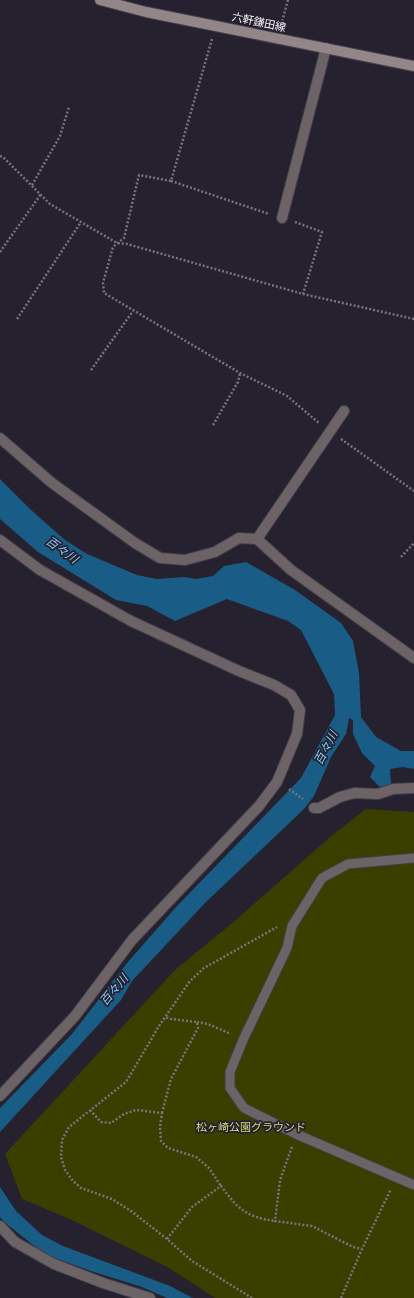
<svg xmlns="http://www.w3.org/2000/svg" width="414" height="1298" font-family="Overpass,'Noto Sans JP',sans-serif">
<rect width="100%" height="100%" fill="#26212e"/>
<path fill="#3a3f00" d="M366,809l48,3v486h-199l-46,-30 -97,-48 -50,-21 -17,-45 170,-184 62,-51 93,-82z"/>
<path fill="#195d86" d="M0,479l31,31 34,30 22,14 50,21 20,4 27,-2 12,2 17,-3 11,-10 22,-4 49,28 46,33 12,18 6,32 2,44 15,20 25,14h13v18l-11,-2 -13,2 1,15 -11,3 -10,-10 5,-11 -13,-13 -9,-19v-14l-4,-2 -3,16 -15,23 -17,39 -10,13 -99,94 -73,78 -11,19 -121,132v-24l72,-74 55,-71 50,-57 124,-128 34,-63 -1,-21 -33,-64 -13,-9 -61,-22 -52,22 -28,-15 -31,-6 -78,-48 -38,-33z
M0,1187l16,24 26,24 21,11 107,40 23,12h-26l-25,-11 -48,-15 -48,-17 -42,-33 -4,-5z"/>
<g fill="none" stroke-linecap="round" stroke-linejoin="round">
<g stroke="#433e4a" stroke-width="11">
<path id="service" d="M414,858l-66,6 -26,14 -30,48 -5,22 -44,92 -13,32v16l14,20 52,26 118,51"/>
</g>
<g stroke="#433e4a" stroke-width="12">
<path id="minor" d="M282,218l44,-170
M0,438l52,45 83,60 25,15 25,2 30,-8 24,-14 18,1 34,31 123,88
M257,539l87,-128
M0,540l40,30 91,51 108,50 35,14 17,10 9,15 -3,24 -20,48 -18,24 -127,134 -57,76 -75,80
M314,808h5l21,-11 14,-4 24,1 15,-5 21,-1
M0,1226l15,16 39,22 49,19 47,15"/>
</g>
<g stroke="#433e4a" stroke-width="12">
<path id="secondary" d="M100,0l46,12 268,54"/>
</g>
<path stroke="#77737e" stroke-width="2.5" stroke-dasharray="2 2" stroke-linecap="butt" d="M281,25l7,-25
M212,39l-41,142 -32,-6 -15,63 -11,9 -10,36 1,10 136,80 47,23 32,27
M0,156l3,1 47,47 67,39 10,1 176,50 111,25
M171,181l98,33
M32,185l28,-49 9,-29
M295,222l27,10 -19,62
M0,252l41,-58
M17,319l64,-97
M91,370l42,-59
M213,425l25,-43 2,-9
M341,439l73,52
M401,557l13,-14
M289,789l14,10
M197,1022l11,2 23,10
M90,1110l11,12 10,1 13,-9 12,-4 26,3 -2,14 1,14 7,7 28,9 13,11 12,18
M162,1113l9,-34 27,-51 -1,-6 -26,-3 -6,-2
M292,1147l-12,33 -5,41 37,5 41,21 9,2
M167,1239l25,-32 29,-21c17,23 25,31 54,35
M252,1298l-60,-37 -25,-22 -36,-28 -19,-12 -31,-11 -8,-7 -8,-11 -4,-13 1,-17 7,-13 57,-45 33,-56 31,-45 14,-13 73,-41
M341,1298l21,-49 29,-60"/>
<use href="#service" stroke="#6b6365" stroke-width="9"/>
<use href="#minor" stroke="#6b6365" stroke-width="10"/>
<use href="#secondary" stroke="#938689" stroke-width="10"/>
</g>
<g text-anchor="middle" stroke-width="3.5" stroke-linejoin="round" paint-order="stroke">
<g font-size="11" fill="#f3f0f9" stroke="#26212e">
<text transform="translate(259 22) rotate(12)" y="4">六軒鎌田線</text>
</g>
<g font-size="11" fill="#ceda78" stroke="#26212e">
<text x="251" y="1131">松ヶ崎公園グラウンド</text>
</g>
<g font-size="12" font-style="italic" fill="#83c8f9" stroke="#26212e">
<text transform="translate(62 550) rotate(36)" y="4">百々川</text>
<text transform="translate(326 748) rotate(-62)" y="4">百々川</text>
<text transform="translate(114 990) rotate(-50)" y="4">百々川</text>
</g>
</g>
</svg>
